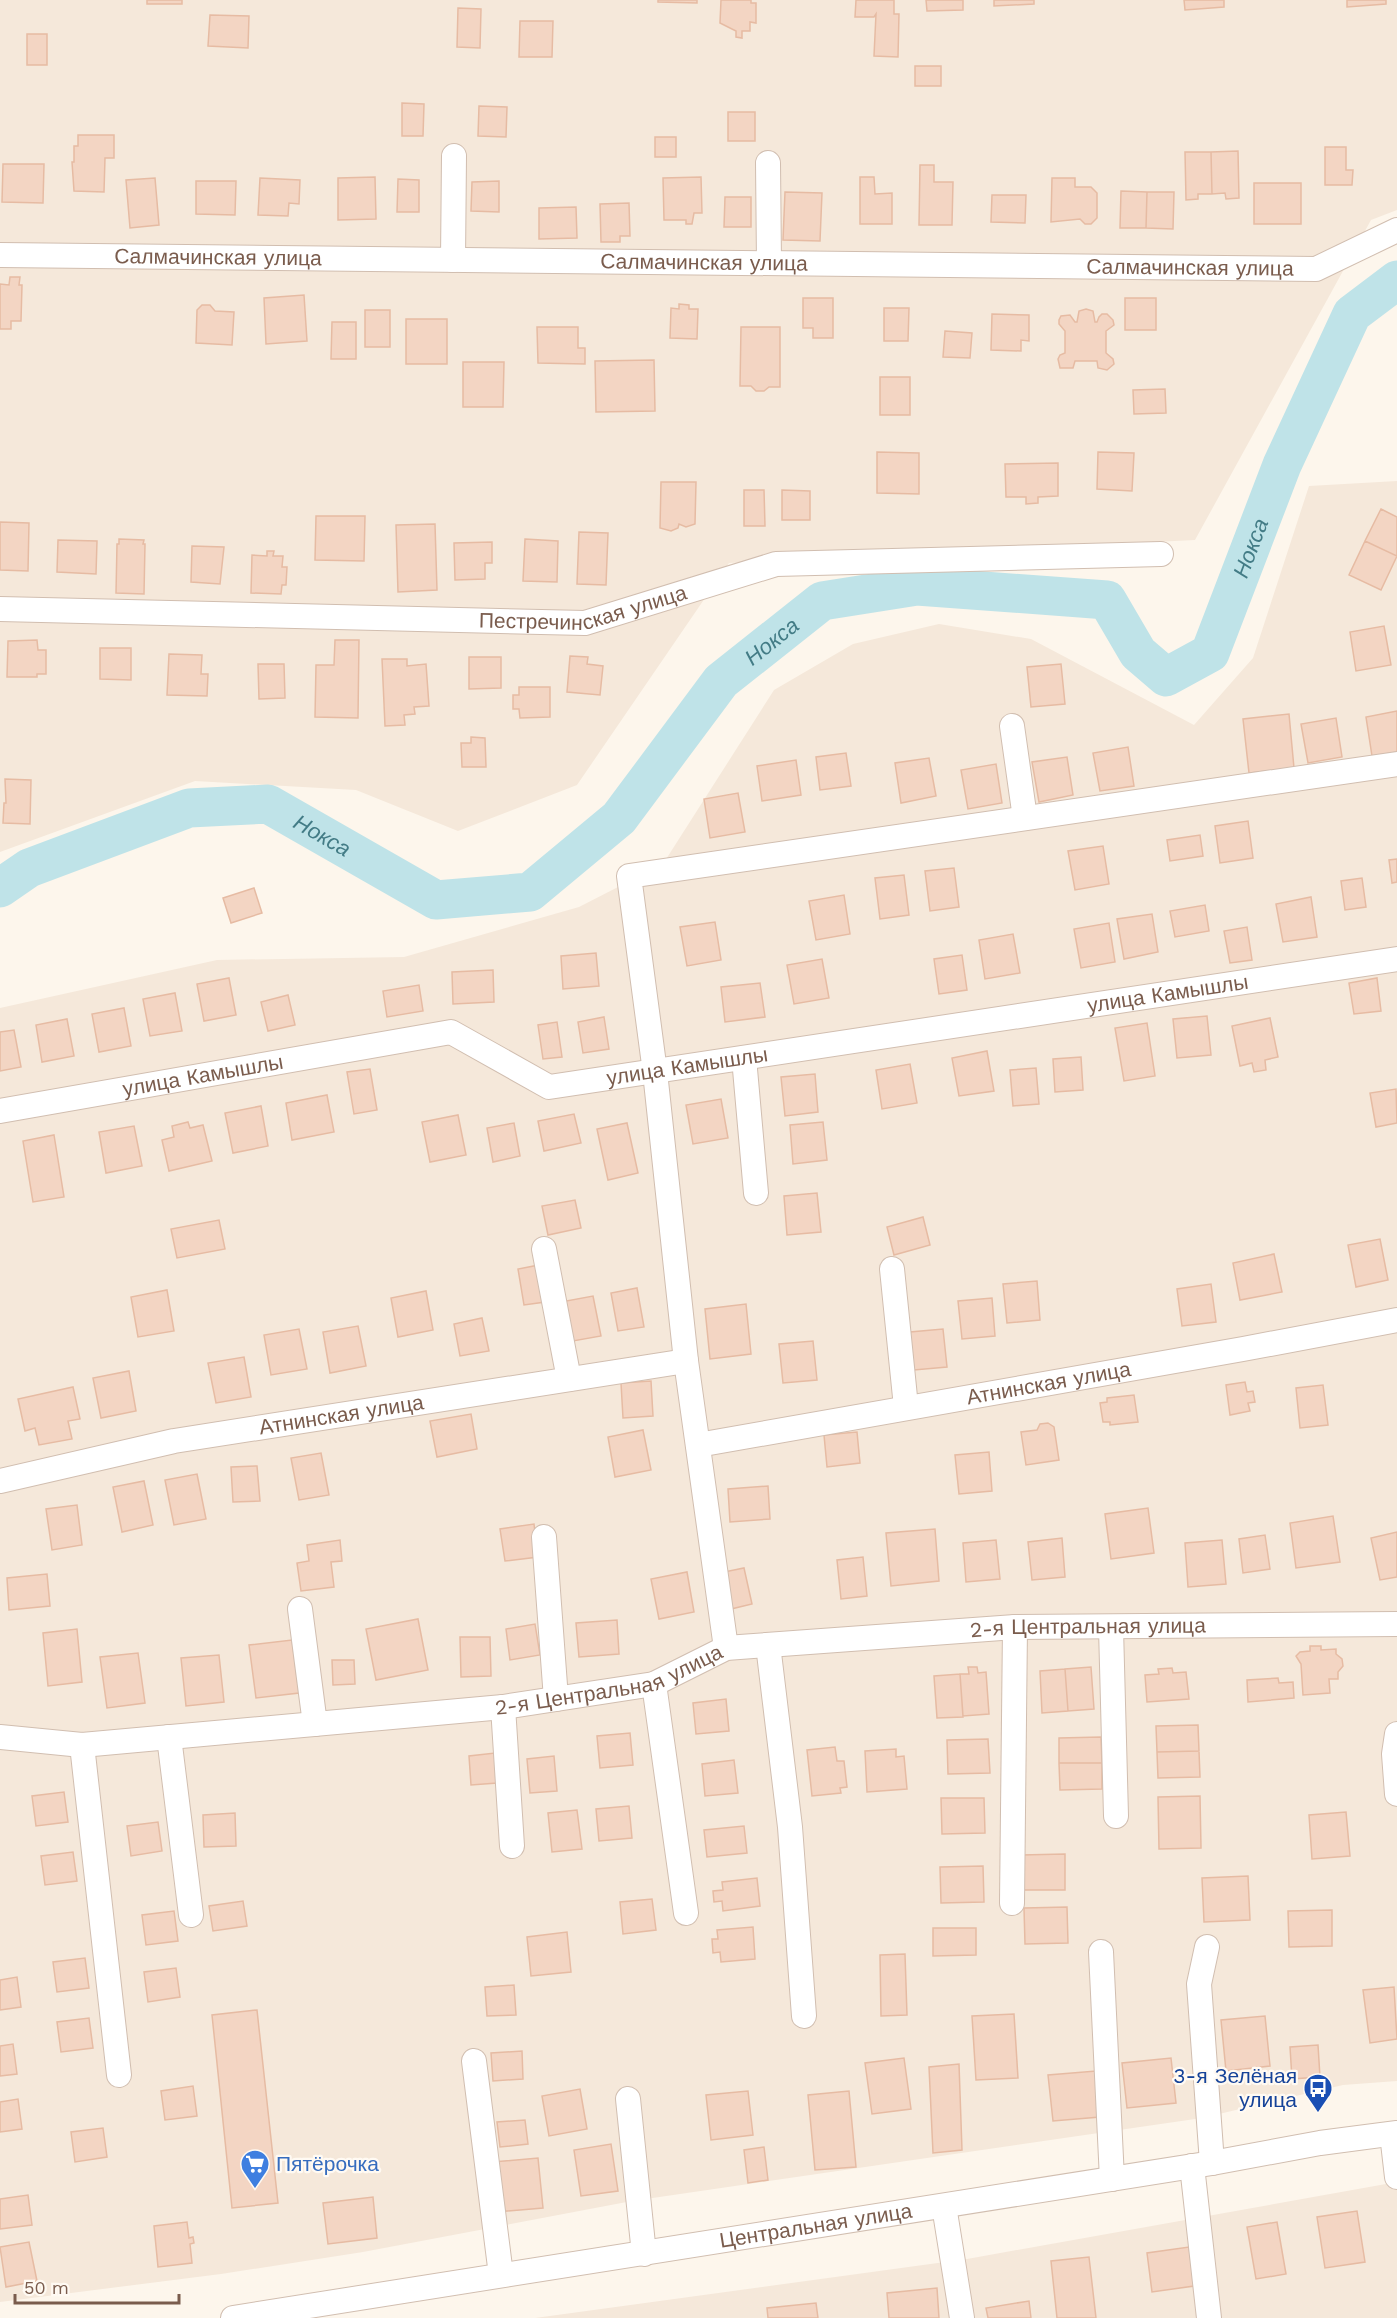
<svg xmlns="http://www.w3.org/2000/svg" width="1397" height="2318" font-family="'Work Sans',sans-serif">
<rect width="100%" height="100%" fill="#fdf6ec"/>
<path fill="#f5e8da" d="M0,0h1397v210l-26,10 -176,320 -466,23 -152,222 -119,46 -102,-41 -161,-9 -195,71z
M1397,481v1600l-54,4 -141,33 -570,83 -269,51 -142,22 -221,28v-1294l217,-48 187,-3 175,-50 84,-43 111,-174 79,-46 86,-20 92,15 163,86 59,-67 56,-172z
M1397,2182v136h-862l432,-59z"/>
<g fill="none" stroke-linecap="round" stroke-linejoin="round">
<path stroke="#bfe3e8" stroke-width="39" id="s1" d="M0,888l29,-20 160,-60 79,-4 168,96 94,-8 89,-74 102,-137 101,-80 95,-15 190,14 31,53 28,24 44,-24 72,-188 70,-151 45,-34"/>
</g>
<path fill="#f3d5c3" stroke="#e6bba3" stroke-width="1.5" d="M147,0h35v4h-35z
M658,0h39v3l-39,-1z
M721,0h30v3h5v20l-6,-1v9h-8v7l-6,-1v-6l-16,-8z
M856,0h38v14h5l-1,43 -24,-1 2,-42 -2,3h-19z
M926,0h37v10l-36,1z
M994,0h40v4l-40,2z
M1184,0h40v7l-39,3z
M1347,0h39v4l-39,3z
M458,8l23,1 -1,39 -23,-1z
M210,15l39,1 -1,32 -40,-2z
M520,21h33l-1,36h-33z
M27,34h20v31h-20z
M915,66h26v20h-26z
M402,103l22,1 -1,32h-21z
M479,106l28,1 -1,30 -28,-1z
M479,106l28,1 -1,30 -28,-1z
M728,112h27v29h-27z
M78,135h36v23h-9l-1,34 -30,-1 -2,-29h2v-16h4z
M655,137h21v20h-21z
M1325,147h21v23h7l-1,15h-27z
M1238,151l1,47 -13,1 -1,-6 -13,1 -1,-42z
M1185,152h26l1,42h-14v5l-12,1z
M3,164h41l-1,39 -41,-1z
M920,165h14v17h19l-1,43h-33z
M920,165h14v17h19l-1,43h-33z
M375,177l1,42 -38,1v-42z
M701,177l1,36h-8l-2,11h-6v-4h-22l-1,-42z
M860,177h14l1,17 17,-1v31h-32z
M155,178l4,47 -29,3 -4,-48z
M260,178l40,2 -1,24 -10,-1 -1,13 -30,-1z
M1052,178h23v9h16l6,6v25l-6,6h-6l-5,-5 -29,3z
M398,179l21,1v32h-22z
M196,181h40l-1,34 -39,-1z
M499,181v31l-28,-1 1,-29z
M1254,183h47v41h-47z
M1121,191l26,1 -1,36h-26z
M785,192l37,1 -2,48 -37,-1z
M1147,192h27l-1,37 -27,-1z
M992,195h34l-1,28 -34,-1z
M725,197h26v30h-27z
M629,203l1,33h-10v6h-19l-1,-38z
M576,207l1,31 -38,1v-31z
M10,277h10l-1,8h3l-1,36h-10v8h-11v-45l9,1z
M304,295l3,46 -41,3 -2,-46z
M803,298h30v40h-20v-10h-10z
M1125,298h31v32h-31z
M679,304l10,1v4h9l-1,30 -27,-1 1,-30 8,1z
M202,305h8l5,6 19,1 -2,33 -36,-2 1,-33z
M884,308h25l-1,33h-24z
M1086,309l7,2 2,11h2l2,-5 3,-3h5l6,6 1,5 -8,6v22l7,6 1,5 -7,6 -9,-2 -1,-7h-22l-2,7h-13l-2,-9 2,-4 5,-2v-22l-6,-7v-4l2,-4 9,-1 5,7h2l2,-11z
M365,310h25v37h-25z
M992,314l37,1v26l-8,-1v11l-30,-1z
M406,319h41v45h-41z
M332,322h24v37h-25z
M537,327h41v21h7v16l-47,-1z
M741,327h39v60h-11l-5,4h-8l-5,-5h-11z
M945,331l27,2 -2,25 -27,-1z
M654,360l1,51 -59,1 -1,-51z
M463,362h41l-1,45h-40z
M880,377h30v38h-30z
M1165,389l1,24 -32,1 -1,-24z
M877,452l42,1v41l-42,-1z
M1098,452l36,1 -2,38 -35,-2z
M1058,463v33l-20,1v6l-12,1v-7h-20l-1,-33z
M661,482h35l-1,42 -9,3 -7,-3 -1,4 -7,3 -11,-3z
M744,490h20l1,36h-21z
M782,490l28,1v29h-28z
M1381,509l16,8v39l-32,-15z
M316,516h49l-1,45 -49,-1z
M0,522l29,1 -1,48 -28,-1z
M435,524l2,66 -39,2 -2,-67z
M579,532l29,1 -2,52 -29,-1z
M119,539l25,1 -1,4h2l-1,50 -28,-1 1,-49h2z
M525,539l33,2 -1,41 -34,-1z
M58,540l39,1 -1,33 -39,-2z
M1365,541l32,15 -16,34 -32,-15z
M492,542v21h-7v16l-30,1 -1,-37z
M192,546l32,1 -4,37 -29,-2z
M267,551h7l-1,5h10l-1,11h5l-1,18h-4l-1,9 -30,-1 1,-38 15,1z
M1384,626l7,39 -35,6 -6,-39z
M37,640l1,10h8v24h-9v3h-30l1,-36z
M335,640h24l-1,78 -43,-1 1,-52h18z
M100,648h31v32l-31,-1z
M169,654l33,1 -1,19h7l-1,22 -40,-1z
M570,656l18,1 -1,7 16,2 -3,29 -33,-3z
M469,657h32v31l-32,1z
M382,659h25v7l19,-2 3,42 -15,1 1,7 -11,1 1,10 -20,1z
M258,664h26l1,34 -26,1z
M1061,664l4,40 -34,3 -4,-40z
M519,687h31v30l-30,1 -1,-9h-6v-14h6z
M1397,711v41l-25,4 -6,-39z
M1289,714l5,54 -45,5 -6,-54z
M1336,718l6,39 -34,6 -7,-39z
M471,737l14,1 1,29h-24l-1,-24h10z
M1128,747l6,39 -34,5 -7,-38z
M846,753l5,33 -31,4 -4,-33z
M1067,757l6,38 -34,7 -7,-40z
M929,758l7,38 -35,7 -6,-40z
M796,760l5,35 -39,6 -5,-35z
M996,764l6,39 -34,6 -7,-39z
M5,779l26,1 -1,44 -27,-1 1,-20h2z
M738,793l7,39 -35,6 -6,-39z
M1248,821l5,37 -33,5 -5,-37z
M1200,835l3,21 -33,5 -3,-21z
M1103,846l6,38 -34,6 -7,-39z
M1397,859v23l-5,1 -3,-23z
M954,868l5,39 -29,4 -5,-40z
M904,875l5,40 -29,4 -5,-41z
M1362,878l4,29 -21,3 -4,-29z
M254,888l8,25 -31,10 -8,-25z
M844,895l6,39 -34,6 -7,-39z
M1311,897l6,40 -34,5 -7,-38z
M1205,905l4,26 -34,6 -5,-26z
M1152,914l6,38 -34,7 -7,-40z
M715,922l6,38 -34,6 -7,-39z
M1109,923l6,39 -34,6 -7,-39z
M1247,927l5,33 -22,3 -6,-32z
M1013,934l7,39 -35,6 -6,-39z
M596,953l3,33 -36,3 -2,-33z
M962,955l5,35 -28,4 -5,-35z
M822,959l7,39 -35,6 -7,-39z
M493,970l1,32 -41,2 -1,-32z
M229,978l7,37 -32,6 -7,-37z
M1377,978l4,33 -27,3 -5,-31z
M760,983l5,34 -40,5 -4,-35z
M419,985l4,26 -36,6 -4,-26z
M175,993l7,38 -32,5 -7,-37z
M288,995l7,30 -27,6 -7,-29z
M124,1008l7,38 -32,6 -7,-38z
M1207,1016l4,39 -34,3 -4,-39z
M604,1017l5,32 -26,4 -5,-31z
M1270,1018l8,39 -13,3 1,10 -12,2 -2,-9 -12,3 -8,-40z
M67,1019l7,37 -32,6 -6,-37z
M557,1022l5,35 -19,2 -5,-34z
M1147,1023l8,53 -31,5 -9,-53z
M14,1030l7,37 -21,4v-39z
M987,1051l7,40 -35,5 -7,-38z
M1081,1057l2,33 -28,2 -2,-33z
M910,1064l7,39 -35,6 -6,-39z
M1036,1068l3,36 -26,2 -3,-36z
M370,1069l7,41 -23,4 -7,-42z
M815,1074l3,38 -33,4 -4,-39z
M1396,1089l1,34 -21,4 -6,-34z
M327,1095l7,37 -42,8 -6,-37z
M721,1099l7,39 -35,6 -7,-39z
M261,1106l7,40 -35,7 -8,-40z
M574,1114l7,29 -37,8 -6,-30z
M458,1115l8,40 -36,7 -8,-40z
M188,1122l2,6 13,-3 9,36 -43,10 -7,-31 12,-3 -2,-11z
M823,1122l4,38 -34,4 -3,-39z
M514,1123l6,33 -27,6 -6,-34z
M627,1123l11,50 -30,7 -11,-51z
M134,1126l8,40 -36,7 -7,-41z
M54,1135l10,62 -31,5 -10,-61z
M817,1193l4,39 -34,3 -3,-39z
M575,1200l6,28 -33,7 -6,-29z
M923,1217l7,28 -36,10 -7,-28z
M219,1220l6,29 -48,9 -6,-29z
M1380,1239l8,41 -32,7 -8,-42z
M1274,1254l8,38 -42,8 -7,-37z
M539,1265l6,37 -21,3 -6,-36z
M1037,1281l3,39 -33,3 -4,-39z
M1211,1284l5,38 -34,4 -5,-37z
M637,1288l7,39 -26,4 -7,-38z
M167,1290l7,41 -36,6 -7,-40z
M426,1291l7,39 -35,7 -7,-39z
M593,1296l8,40 -28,5 -7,-40z
M992,1298l3,38 -33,3 -4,-38z
M746,1304l5,50 -41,5 -5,-50z
M482,1318l7,33 -29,5 -6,-32z
M358,1326l8,40 -36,7 -7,-41z
M299,1329l8,40 -36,6 -7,-40z
M943,1329l4,38 -33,3 -4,-38z
M813,1341l4,39 -34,3 -4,-39z
M244,1357l7,40 -35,6 -8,-40z
M129,1371l7,40 -35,7 -8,-40z
M651,1381l2,35 -30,2 -2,-35z
M1245,1382l2,10 6,-1 2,11 -7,1 2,8 -20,4 -4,-30z
M1323,1385l5,40 -28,3 -4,-40z
M73,1387l7,32 -12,2 4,18 -33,6 -4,-17 -10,3 -7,-32z
M1134,1395l4,27 -28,3v-3h-7l-3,-19 7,-1v-4z
M471,1414l6,35 -40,8 -7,-36z
M1048,1423l6,4 5,33 -33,5 -5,-33 16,-2 3,-6z
M643,1430l8,40 -36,7 -7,-40z
M857,1432l3,31 -33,4 -3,-32z
M989,1452l3,39 -33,3 -4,-39z
M321,1453l8,42 -30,5 -8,-42z
M257,1466l3,35 -27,1 -2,-35z
M197,1474l9,45 -32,6 -9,-45z
M144,1481l9,44 -31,7 -9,-45z
M768,1486l2,33 -40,3 -2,-33z
M77,1505l5,40 -30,5 -6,-41z
M1148,1508l6,45 -43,6 -6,-45z
M1333,1516l7,46 -44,6 -6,-45z
M534,1524l4,33 -33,4 -5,-32z
M935,1529l4,52 -48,5 -5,-53z
M1397,1532v45l-17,3 -9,-42z
M1265,1535l5,34 -27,4 -4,-34z
M1062,1538l3,39 -33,3 -4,-38z
M340,1540l2,21 -11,1 3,25 -33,4 -4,-28 12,-2 -2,-16z
M996,1540l4,39 -34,3 -3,-39z
M1222,1540l4,44 -38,3 -3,-44z
M863,1557l4,39 -26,3 -4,-39z
M744,1568l8,36 -21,5 -7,-37z
M687,1572l7,40 -35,7 -8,-40z
M47,1574l3,32 -41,4 -2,-32z
M418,1619l10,51 -52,10 -10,-51z
M617,1620l2,34 -40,3 -3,-34z
M535,1624l5,31 -30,5 -4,-31z
M77,1629l5,53 -34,4 -5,-53z
M460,1637h30l1,39 -30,1z
M292,1640l7,53 -43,5 -7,-53z
M1310,1646h11v4l15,-1v5l6,5 1,7 -5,6v7h-9l1,14 -27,2 -2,-31 -5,-8 4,-4 10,-1z
M138,1653l7,50 -38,5 -7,-51z
M219,1655l5,47 -38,4 -5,-48z
M332,1660h22l1,24 -22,1z
M968,1667h9l1,6 8,-1 3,42 -26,2 -3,-42h9z
M1091,1667l3,42 -26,2 -3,-42z
M1172,1668l1,5 13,-1 3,27 -42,3 -2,-27 14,-1 -1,-5z
M1065,1669l3,42 -26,2 -2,-42z
M960,1674l3,43 -26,1 -3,-42z
M1278,1678l1,5 14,-1 1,16 -46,4 -1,-22z
M726,1699l3,32 -33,3 -3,-31z
M1198,1725l1,26 -42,1 -1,-26z
M630,1733l3,32 -33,3 -3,-32z
M1101,1737l1,26h-43v-25z
M988,1739l2,34 -42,1 -1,-34z
M835,1747l2,14h7l3,26 -7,1 1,5 -29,3 -5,-46z
M896,1749v8l8,-1 3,33 -40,3 -2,-41z
M1199,1751l1,26 -42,1 -1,-26z
M495,1753l2,30 -26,2 -2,-29z
M554,1756l3,35 -27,2 -3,-34z
M734,1760l4,33 -33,3 -3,-32z
M1059,1763h43v26l-42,1z
M64,1792l4,30 -32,4 -4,-30z
M1200,1796l1,52 -42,1 -1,-52z
M1200,1796l1,52 -42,1 -1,-52z
M941,1798h43l1,35 -43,1z
M629,1806l3,32 -33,3 -3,-32z
M577,1810l5,39 -30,3 -4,-39z
M1346,1812l4,44 -38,3 -3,-44z
M235,1813l1,33 -32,1 -1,-32z
M158,1822l4,29 -31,5 -4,-30z
M744,1826l3,27 -40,4 -3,-27z
M73,1852l4,29 -32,4 -4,-29z
M1065,1854v36h-43l-1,-35z
M983,1866l1,36 -43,1 -1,-36z
M1248,1876l2,44 -46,2 -2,-44z
M757,1878l3,28 -37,5 -1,-10 -8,1 -1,-11 10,-1 -1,-8z
M652,1899l4,31 -33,4 -3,-32z
M243,1901l4,25 -34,5 -4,-25z
M1067,1907l1,36 -43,1 -1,-36z
M1332,1910v36l-43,1 -1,-36z
M174,1911l4,30 -32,4 -4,-30z
M753,1927l2,32 -34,3 -1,-10 -7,1 -1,-14h6l-1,-9z
M933,1928h43v27l-43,1z
M567,1932l4,40 -40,4 -4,-39z
M905,1954l2,61 -26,1 -1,-61z
M85,1958l4,30 -32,4 -4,-30z
M176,1968l4,29 -32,5 -4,-30z
M17,1977l4,30 -21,3v-30z
M514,1985l2,30 -29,1 -2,-29z
M1394,1987l3,52 -27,4 -7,-53z
M257,2010l21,193 -46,5 -20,-193z
M1014,2014l4,64 -42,2 -4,-64z
M1265,2016l5,50 -44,5 -5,-51z
M89,2018l4,30 -32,4 -4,-30z
M13,2044l4,30 -17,2v-30z
M1318,2045l2,32 -28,2 -2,-32z
M522,2051l1,28 -30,2 -2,-28z
M904,2058l7,51 -39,5 -7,-51z
M1171,2058l5,45 -49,5 -5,-45z
M959,2064l3,86 -29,3 -4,-86z
M1096,2071l4,46 -47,4 -5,-46z
M193,2086l4,30 -32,4 -4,-29z
M580,2089l7,40 -38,7 -7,-40z
M748,2091l5,44 -42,5 -5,-45z
M849,2091l7,76 -41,3 -7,-75z
M18,2099l4,30 -22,3v-30z
M525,2120l3,24 -28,3 -3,-25z
M103,2128l4,29 -32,5 -4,-30z
M611,2144l7,47 -37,5 -7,-46z
M764,2147l4,33 -20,3 -4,-33z
M538,2158l5,50 -46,4 -4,-50z
M28,2195l4,30 -32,4v-30z
M373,2197l4,41 -49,6 -5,-41z
M1357,2211l8,51 -40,6 -8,-51z
M187,2222l2,16 4,-1 1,6 -4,1 2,19 -34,4 -4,-41z
M1277,2222l9,52 -30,5 -9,-52z
M29,2242l8,39 -31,6 -6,-40z
M1189,2247l5,39 -42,6 -5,-39z
M1089,2257l7,61h-39l-6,-57z
M937,2288l2,30h-50l-2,-25z
M1029,2301l2,17h-43l-2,-10z
M816,2303l2,15h-50l-1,-10z"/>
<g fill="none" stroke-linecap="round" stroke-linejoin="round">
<g stroke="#d1beb0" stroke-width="26">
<g id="minor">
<path d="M768,163l1,100"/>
<path id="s2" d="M0,255l1316,14 81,-39"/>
<path d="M453,260l1,-104"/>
<path id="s3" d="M0,609l585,14 191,-59 385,-10"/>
<path d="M1012,726l13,92"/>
<path d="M744,1058l12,135"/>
<path id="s4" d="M0,1111l451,-79 98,55 848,-128"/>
<path d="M544,1249l25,130"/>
<path d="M892,1269l14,138"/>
<path id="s5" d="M698,1445l545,-96 154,-29"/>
<path id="s6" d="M0,1481l174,-40 512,-80"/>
<path d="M544,1537l12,162"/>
<path d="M300,1609l15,115"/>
<path d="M1111,1628l5,188"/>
<path d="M768,1645l22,182 14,189"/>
<path d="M726,1648l-40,-287 -31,-289 -26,-196 768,-112"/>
<path d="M654,1684l32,229"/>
<path d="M503,1707l9,139"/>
<path d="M1397,1734l-3,20 3,40"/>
<path id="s7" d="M0,1737l82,8 421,-38 151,-23 72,-36 289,-21 382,-3"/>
<path d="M169,1737l22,178"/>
<path d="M82,1745l37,330"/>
<path d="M1012,1903l3,-276"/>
<path d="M1207,1947l-8,37 13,179"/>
<path d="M1101,1952l11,227"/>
<path d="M474,2061l27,214"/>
<path d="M628,2099l16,155"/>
<path d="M1392,2134l5,43"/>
<path d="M1192,2166l17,152"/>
<path d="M944,2206l18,112"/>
<path id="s8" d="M233,2318l979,-155 108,-20 77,-10"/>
</g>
</g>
<use href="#minor" stroke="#fff" stroke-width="24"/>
</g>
<defs>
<g id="bus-pin" transform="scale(1.5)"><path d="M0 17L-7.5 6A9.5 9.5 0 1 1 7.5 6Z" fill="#1a4fb4" stroke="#fffaf3"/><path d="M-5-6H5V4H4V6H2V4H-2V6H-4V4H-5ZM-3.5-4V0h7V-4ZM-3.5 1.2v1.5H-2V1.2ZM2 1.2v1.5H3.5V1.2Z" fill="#fff"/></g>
<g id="supermarket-pin" transform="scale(1.5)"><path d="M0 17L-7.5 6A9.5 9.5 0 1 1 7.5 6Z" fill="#3f7fe0" stroke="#fffaf3"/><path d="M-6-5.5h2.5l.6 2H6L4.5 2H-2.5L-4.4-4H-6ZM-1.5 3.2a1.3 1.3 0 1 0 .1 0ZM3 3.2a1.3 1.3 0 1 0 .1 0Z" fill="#fff"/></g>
</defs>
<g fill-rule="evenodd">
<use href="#bus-pin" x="1318" y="2088"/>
<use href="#supermarket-pin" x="255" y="2164"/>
</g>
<g text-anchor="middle" stroke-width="4.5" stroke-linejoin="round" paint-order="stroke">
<g font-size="21" fill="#7a5c4d" stroke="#fffaf3">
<text dy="7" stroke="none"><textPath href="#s2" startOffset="218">Салмачинская улица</textPath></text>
<text dy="7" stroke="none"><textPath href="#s2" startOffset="704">Салмачинская улица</textPath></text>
<text dy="7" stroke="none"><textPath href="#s2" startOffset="1190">Салмачинская улица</textPath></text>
<text dy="7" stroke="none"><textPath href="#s3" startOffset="585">Пестречинская улица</textPath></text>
<text dy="7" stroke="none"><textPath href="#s4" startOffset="1196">улица Камышлы</textPath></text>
<text dy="7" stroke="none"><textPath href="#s4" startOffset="710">улица Камышлы</textPath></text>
<text dy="7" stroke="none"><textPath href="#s4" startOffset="206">улица Камышлы</textPath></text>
<text dy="7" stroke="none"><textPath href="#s5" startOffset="356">Атнинская улица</textPath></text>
<text dy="7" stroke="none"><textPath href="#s6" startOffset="348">Атнинская улица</textPath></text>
<text dy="7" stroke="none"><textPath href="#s7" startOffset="1101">2-я Центральная улица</textPath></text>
<text dy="7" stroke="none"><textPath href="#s7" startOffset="615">2-я Центральная улица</textPath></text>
<text dy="7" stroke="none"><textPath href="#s8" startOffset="590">Центральная улица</textPath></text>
</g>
<g font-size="21" fill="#164399" stroke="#fffaf3" text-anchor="end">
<text x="1297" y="2083">3-я Зелёная<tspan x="1297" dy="24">улица</tspan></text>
</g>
<g font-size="21" fill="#366cbe" stroke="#fffaf3" text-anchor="start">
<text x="276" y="2171">Пятёрочка</text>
</g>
<g font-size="22" font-style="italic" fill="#437c86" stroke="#fffaf3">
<text dy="8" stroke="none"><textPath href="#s1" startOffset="1536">Нокса</textPath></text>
<text dy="8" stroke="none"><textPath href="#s1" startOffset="924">Нокса</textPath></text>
<text dy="8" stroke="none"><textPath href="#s1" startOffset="348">Нокса</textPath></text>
</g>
</g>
<path d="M15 2294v9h164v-9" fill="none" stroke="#7a5c4d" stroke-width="3"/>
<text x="24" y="2294" font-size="18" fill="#7a5c4d" stroke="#fffaf3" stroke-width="4.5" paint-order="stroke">50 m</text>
</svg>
